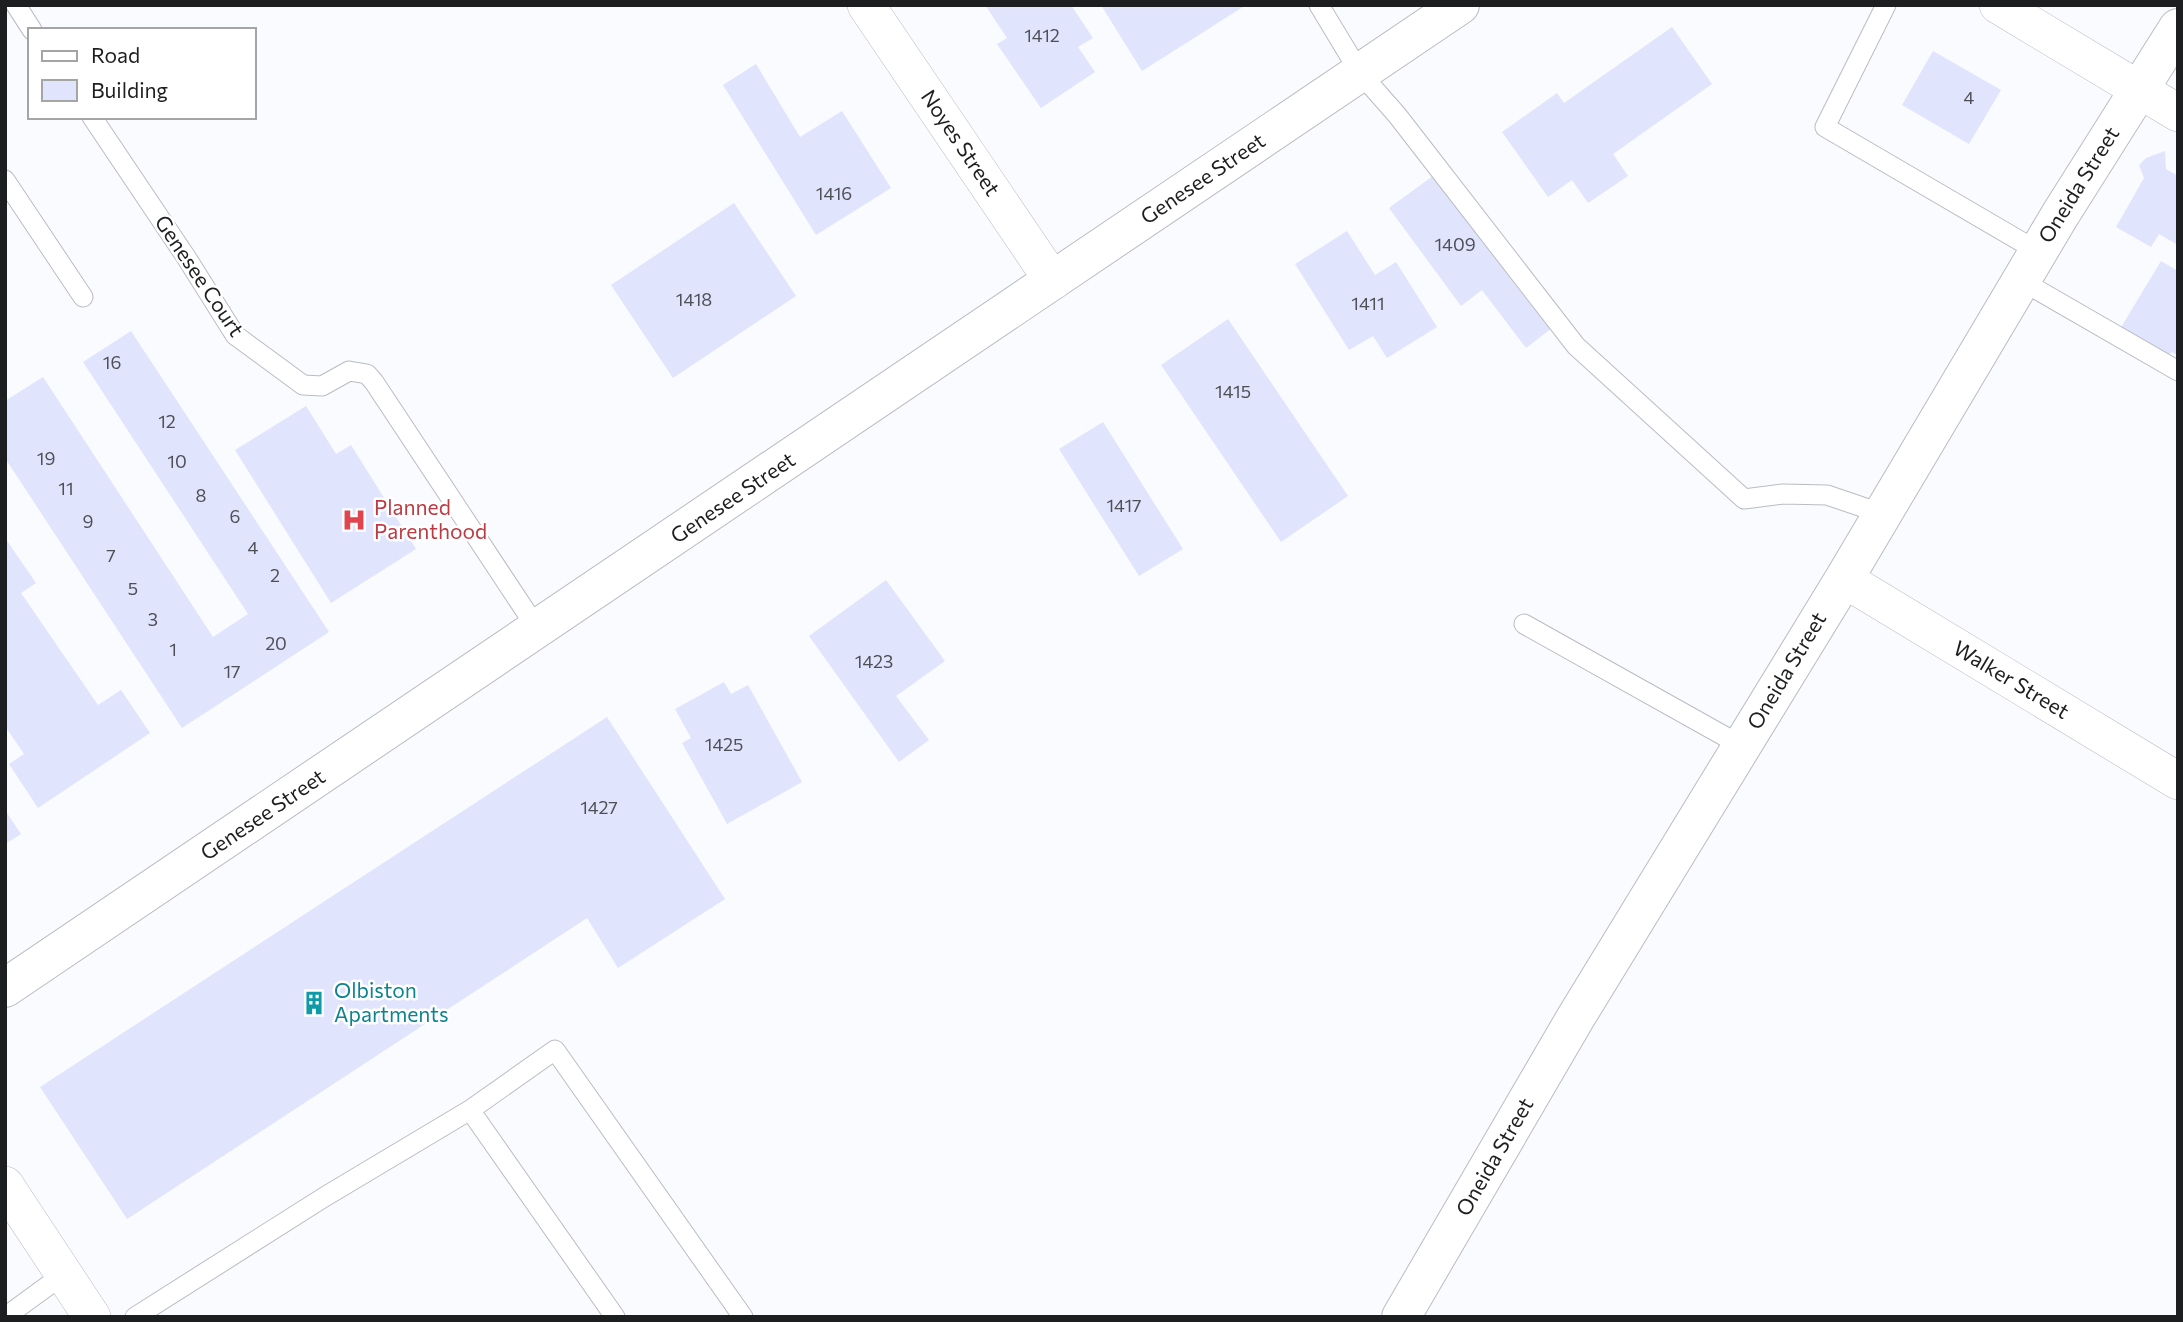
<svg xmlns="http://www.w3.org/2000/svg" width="2183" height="1322" font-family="Commissioner,sans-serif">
<rect width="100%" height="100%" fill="#fafbff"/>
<path fill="#e0e4fd" d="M985,5h86l22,33 -15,9 17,25 -54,36 -44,-64 10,-6z
M1101,5h145l-104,66z
M1672,27l40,57 -99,70 15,22 -40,27 -16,-23 -24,17 -46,-65 55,-39 7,10z
M1933,51l68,39 -32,54 -67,-39z
M756,64l44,73 42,-26 49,77 -75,47 -93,-150z
M2165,151l1,18 12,7v69l-19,-11 -8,13 -35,-20 28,-49 -5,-13 7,-7z
M1437,173l115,155 -26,20 -44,-58 -21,16 -72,-98z
M734,203l62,93 -123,82 -62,-93z
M1347,231l28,44 21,-13 41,65 -50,31 -14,-22 -24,14 -54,-86z
M2161,261l17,10v85l-6,-4 -6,5 -46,-28z
M1228,319l120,177 -67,46 -120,-177z
M131,331l198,301 -147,96 -177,-270v-57l38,-24 170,260 35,-23 -165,-252z
M306,406l30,48 15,-9 65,104 -85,54 -96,-153z
M1103,422l80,127 -44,27 -80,-127z
M5,538l31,45 -15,10 77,112 23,-15 29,43 -112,75 -29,-44 15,-10 -19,-28z
M886,580l59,81 -49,35 33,44 -30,22 -90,-126z
M724,682l7,12 17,-9 54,97 -75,42 -45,-81 9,-5 -16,-29z
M607,717l118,182 -107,69 -31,-50 -460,301 -87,-132z
M7,813l14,21 -16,10v-30z"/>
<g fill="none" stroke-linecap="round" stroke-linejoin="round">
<g stroke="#bbbcc1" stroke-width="21">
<path id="service" d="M16,5l16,25
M1319,5l41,68 37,42 179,231 168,153 39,-5 44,1 56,19
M1886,5l-61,122 214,125
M92,117l94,140 49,78 68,50 19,1 27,-15 18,3 7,8 164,248
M5,180l78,117
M2022,281l156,90
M1524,624l218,122
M470,1110l145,207
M5,1317l59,-43
M135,1317l191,-121 144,-86 85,-60 188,267"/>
</g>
<g stroke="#bbbcc1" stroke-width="38">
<path id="minor" d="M866,5l187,276
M1998,5l180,108
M1844,579l334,202
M5,1185l87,132"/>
</g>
<g stroke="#bbbcc1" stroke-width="40">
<path id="tertiary" d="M1401,1317l175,-300 268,-438 216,-364 118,-187"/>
</g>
<g stroke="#bbbcc1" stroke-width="40">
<path id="secondary" d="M5,988l1455,-983"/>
</g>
<use href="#service" stroke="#fff" stroke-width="19"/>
<use href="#minor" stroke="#fff" stroke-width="37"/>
<use href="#tertiary" stroke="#fff" stroke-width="38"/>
<use href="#secondary" stroke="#fff" stroke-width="38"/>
</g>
<defs>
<g id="hospital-bare" transform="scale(1.89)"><path d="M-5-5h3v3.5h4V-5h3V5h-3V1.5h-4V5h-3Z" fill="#e0444e" stroke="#fff" stroke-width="2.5" paint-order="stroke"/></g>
<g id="building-bare" transform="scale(1.89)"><path d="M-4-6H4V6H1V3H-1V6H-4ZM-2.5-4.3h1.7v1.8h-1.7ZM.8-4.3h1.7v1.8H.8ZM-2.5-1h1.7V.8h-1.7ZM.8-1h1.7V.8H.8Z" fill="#0f9aa8" stroke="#fff" stroke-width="2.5" paint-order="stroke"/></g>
</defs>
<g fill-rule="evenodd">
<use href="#hospital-bare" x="354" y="520"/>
<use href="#building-bare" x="314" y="1003"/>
</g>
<g text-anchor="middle" stroke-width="5" stroke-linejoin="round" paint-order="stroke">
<g font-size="18" fill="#4e5056">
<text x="1042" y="42">1412</text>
<text x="1969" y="104">4</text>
<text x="834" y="200">1416</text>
<text x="1455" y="251">1409</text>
<text x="694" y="306">1418</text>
<text x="1368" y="310">1411</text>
<text x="112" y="369">16</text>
<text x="1233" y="398">1415</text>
<text x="167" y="428">12</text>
<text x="46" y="465">19</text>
<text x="177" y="468">10</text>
<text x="66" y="495">11</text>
<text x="201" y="502">8</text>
<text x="1124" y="512">1417</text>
<text x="235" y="523">6</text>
<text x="88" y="528">9</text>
<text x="253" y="554">4</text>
<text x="111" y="562">7</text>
<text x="275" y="582">2</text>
<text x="133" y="595">5</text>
<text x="153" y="626">3</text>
<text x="276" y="650">20</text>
<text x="173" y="656">1</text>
<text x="874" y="668">1423</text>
<text x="232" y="678">17</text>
<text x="724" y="751">1425</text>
<text x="599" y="814">1427</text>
</g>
<g font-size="21" fill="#1d1e1f" stroke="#fff">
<text transform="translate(960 143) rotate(56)" y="7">Noyes Street</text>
<text transform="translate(1203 179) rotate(-34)" y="7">Genesee Street</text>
<text transform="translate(2079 185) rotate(-58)" y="7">Oneida Street</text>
<text transform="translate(199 276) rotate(56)" y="7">Genesee Court</text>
<text transform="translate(733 498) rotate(-34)" y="7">Genesee Street</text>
<text transform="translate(1787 671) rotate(-59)" y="7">Oneida Street</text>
<text transform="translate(2011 680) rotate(31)" y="7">Walker Street</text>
<text transform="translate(263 815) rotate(-34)" y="7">Genesee Street</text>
<text transform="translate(1495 1157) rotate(-60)" y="7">Oneida Street</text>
</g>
<g font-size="21" fill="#be3a42" stroke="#fff" text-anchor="start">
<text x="374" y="515">Planned<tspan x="374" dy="24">Parenthood</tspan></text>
</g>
<g font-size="21" fill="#0d838f" stroke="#fff" text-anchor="start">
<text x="334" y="998">Olbiston<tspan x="334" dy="24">Apartments</tspan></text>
</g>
</g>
<rect width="2183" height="1322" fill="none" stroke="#1d1e1f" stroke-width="14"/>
<rect x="28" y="28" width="228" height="91" fill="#ffffff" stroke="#a5a5a5" stroke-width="2"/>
<rect x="42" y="51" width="35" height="10" fill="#ffffff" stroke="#a5a5a5" stroke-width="2"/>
<text x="91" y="63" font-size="21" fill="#1d1e1f">Road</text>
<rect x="42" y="80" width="35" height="21" fill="#e0e4fd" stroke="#a5a5a5" stroke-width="2"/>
<text x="91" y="98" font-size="21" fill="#1d1e1f">Building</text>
</svg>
